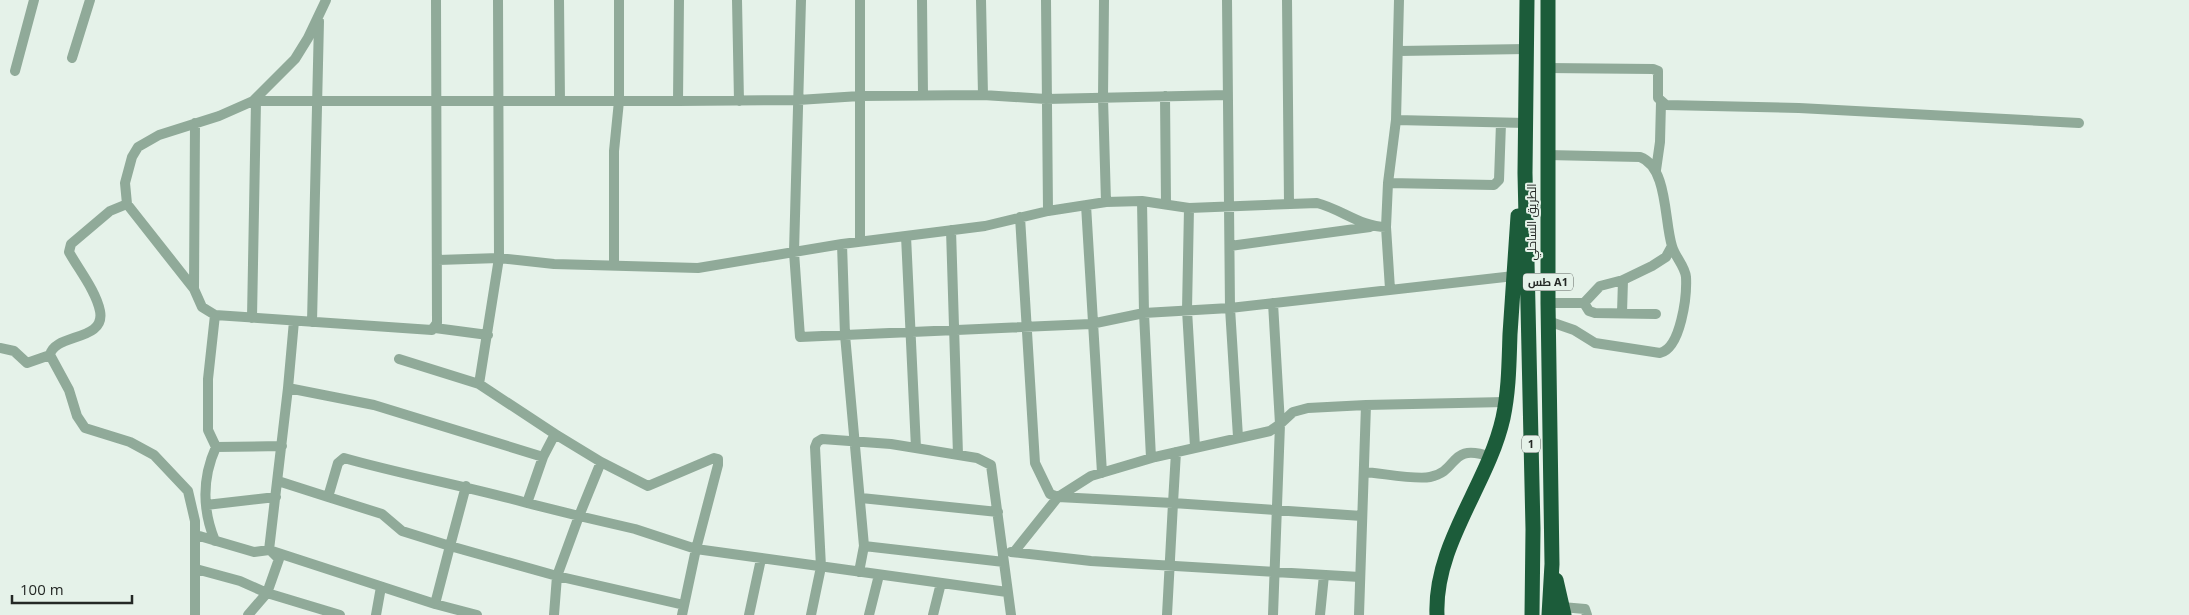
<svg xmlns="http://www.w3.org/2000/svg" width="2189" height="615" font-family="'Open Sans',Cairo,sans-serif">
<rect width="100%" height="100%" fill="#e5f2e9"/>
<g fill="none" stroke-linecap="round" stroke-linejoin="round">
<path stroke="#90aa99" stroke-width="10" d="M326,0l-18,38 -13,21 -42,42 -34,15 -60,19 -21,12 -6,10 -7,26 2,21 67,85 8,18 13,8 217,15 5,-7 -1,-323
M559,0l1,101
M737,0l2,101
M801,0l-7,252 6,85 291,-13 53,-11 86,-5 284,-32
M922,0l1,95
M981,0l2,95
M1046,0l2,211
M1104,0l-1,98 3,104
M1227,0l3,308 8,129
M1287,0l2,204
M1399,51l128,-2
M72,58l18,-58
M1547,68l106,1 5,2v27l8,7 133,3 280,15
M15,71l19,-71
M1165,96l1,108
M256,101h422l120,-1 62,-4 123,-1 63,4 182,-4
M678,101l1,-101
M1396,120l131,3
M1547,155l93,2c28,10 24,64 32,89 3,11 13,20 14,31 1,19 -5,71 -26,76l-65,-10 -21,-13 -26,-9
M1656,170l4,-28 1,-40
M1388,183l106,2 5,-5 2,-57
M1142,201l2,112 7,145
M127,204l-17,7 -39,33 -2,8c10,18 27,39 31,59 6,31 -46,22 -50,44l19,35 8,26 8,12 45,14 24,13 34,36 7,30v94
M1086,205l16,268
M1189,208l-2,102 8,137
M1020,217l15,246 15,31 8,3 115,6 -6,112
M1386,227l4,62
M951,230l7,225
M906,236l10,212
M860,241v-241
M842,244l3,91 19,211 -5,26
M1230,246l140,-19
M438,260l61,-2 55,6 144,4 144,-24 143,-18 63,-15 58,-9 36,-1 47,7 128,-5c24,6 44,24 69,24l2,-44 8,-63 3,-120
M614,266v-115l5,-50v-101
M194,289l1,-166
M1548,303h36l16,-17 23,-6 29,-14 14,-9 6,-11
M1584,303l5,8 6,2 61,1
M1622,313l1,-33
M215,315l-7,64v51l8,17c-14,31 -14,62 -1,94
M252,318l4,-217h-3
M312,322l7,-301
M435,328l53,7
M0,348l14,3 13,12 23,-8
M479,384l20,-126 -1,-258
M288,388l86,17 169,52 12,-23 -76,-50 -80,-25
M1366,405l139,-3
M555,434l46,28 47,24 66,-28 4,1v6l-22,84 -61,-20 -56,-13 22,-54
M216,447l66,-1
M1176,452l-3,51 189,13
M1364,472c17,1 51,8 66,5 30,-6 18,-35 61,-20
M278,481l50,16
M466,486l-16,60 -48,-15 -20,-17 -54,-17 10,-34 6,-5c60,17 122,28 183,45
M861,498l137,14
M206,505l70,-8
M196,535l58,17 15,-2 166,54
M864,546l140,16
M269,550l19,-162 6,-67
M1011,552l80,9 269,16
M1014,552l44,-55 33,-21 64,-19 115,-26 10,-7 -7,-121
M196,569l44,12 27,12 12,-34 -9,-9
M1562,607l23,2 2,6
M248,615l19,-22 73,22
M376,615l5,-28
M477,615l-42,-11 15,-58 107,30 22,-60 -52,-13 16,-46
M554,615l3,-39 127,29
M682,615l14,-66 311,43
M749,615l12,-56
M811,615l10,-48 -6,-120 2,-5 5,-3 69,5 86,14 14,7 20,150
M869,615l10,-40
M933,615l8,-32
M1273,615l7,-191 13,-12 15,-4 58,-3 -7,210
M1320,615l4,-40"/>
<path stroke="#1c5c3a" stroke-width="15" d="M1527,0l-2,173 8,356 -1,86
M1548,0v303l4,261 -3,51
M1556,580l8,35
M1437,615c-3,-71 51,-130 66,-197 6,-28 6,-56 7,-84 3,-39 5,-79 8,-118"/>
</g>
<g text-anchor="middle" stroke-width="4" stroke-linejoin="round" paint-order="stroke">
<g fill="#e5f2e9" stroke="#5e6560" stroke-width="1">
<rect x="1523" y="273.5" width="50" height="17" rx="4"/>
<rect x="1522" y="435.5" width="18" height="17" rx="4"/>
</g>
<g font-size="11" font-weight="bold" fill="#242825">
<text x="1548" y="286">طس A1</text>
<text x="1531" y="448">1</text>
</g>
<g font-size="12" fill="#242825" stroke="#e5f2e9">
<text transform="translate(1532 222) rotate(-90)" y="4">الطريق الساحلي</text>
</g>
</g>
<path d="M12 595v8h120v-8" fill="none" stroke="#242825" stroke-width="2.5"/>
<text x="20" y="595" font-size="15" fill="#242825" stroke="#e5f2e9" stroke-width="4" paint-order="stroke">100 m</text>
</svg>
